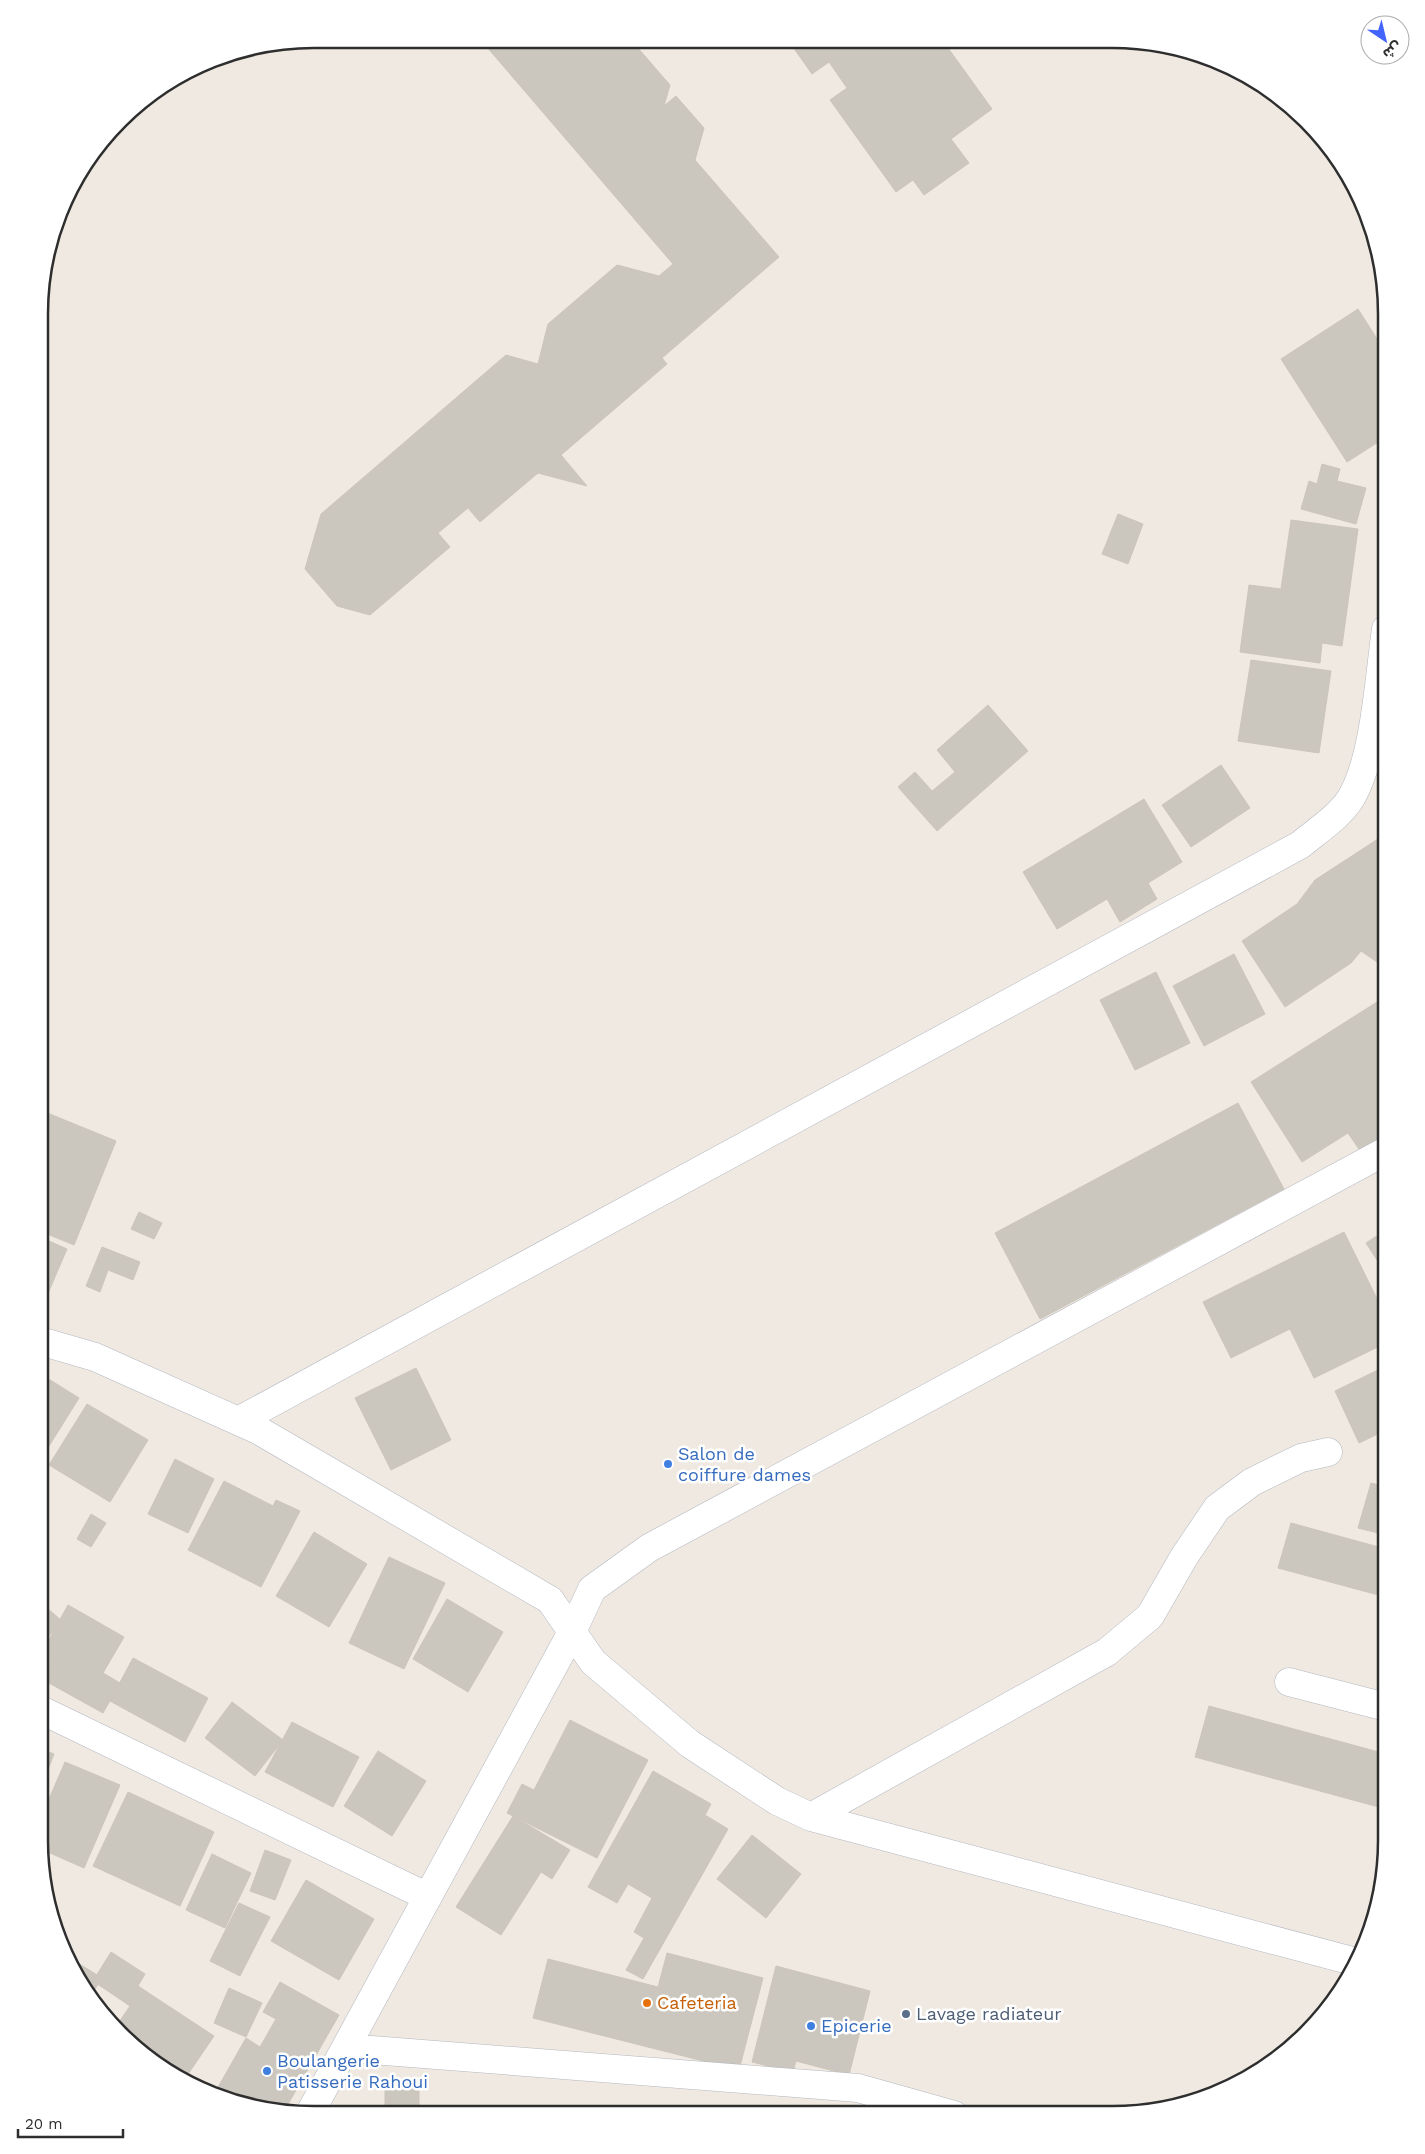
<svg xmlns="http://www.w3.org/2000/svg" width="1425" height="2154" font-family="'Work Sans','Noto Sans Arabic',sans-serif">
<rect width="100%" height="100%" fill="#efe9e1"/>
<path fill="#cbc7bf" stroke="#cbc5ba" d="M480,39l151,1 39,45 -6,21 12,-10 28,32 -9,32 84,97 -117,101 5,6 -106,91 26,31 -49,-13 -58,49 -12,-14 -30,25 12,14 -80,68 -33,-9 -32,-37 16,-55 185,-159 32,9 10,-40 69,-59 42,11 14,-12z
M788,40l155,1 49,68 -41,30 18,24 -45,32 -11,-15 -17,12 -66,-92 17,-12 -18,-26 -17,12z
M1358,309l28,44v84l-39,25 -66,-103z
M1322,464l18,5 -3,12 29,7 -10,36 -55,-15 8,-28 8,3z
M1118,514l25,10 -15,40 -26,-10z
M1291,520l67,9 -16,117 -20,-3 -2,20 -80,-11 9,-67 32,4z
M1251,660l80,11 -12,82 -81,-12z
M988,705l40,46 -91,80 -39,-44 17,-15 17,19 23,-19 -18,-22z
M1221,765l29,43 -59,39 -29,-42z
M1144,799l38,63 -34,21 9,16 -37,23 -13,-23 -50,30 -34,-57z
M1381,837l5,4v119l-6,4 -19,-13 -10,12 -66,44 -43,-66 55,-37 18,-24z
M1234,954l31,60 -61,32 -31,-60z
M1156,972l34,71 -55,27 -35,-70z
M1377,1002l9,14v125l-23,14 -15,-22 -46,29 -51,-80z
M1238,1103l46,86 -244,130 -45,-86z
M40,1110l76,31 -42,104 -34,-14z
M139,1212l23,11 -8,16 -23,-10z
M1386,1230v44l-20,-31z
M1344,1232l42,85v26l-72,35 -24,-49 -59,29 -28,-56z
M40,1237l27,12 -27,63z
M102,1247l38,15 -7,18 -25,-10 -8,22 -14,-6z
M1386,1366v64l-27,13 -24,-52z
M416,1368l35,72 -60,30 -36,-72z
M39,1373l40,25 -40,64z
M87,1404l61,36 -38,62 -61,-37z
M175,1459l39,20 -26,54 -40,-19z
M224,1481l49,25 3,-6 24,11 -39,76 -73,-37z
M1371,1483l15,4v48l-28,-7z
M91,1514l15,9 -15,24 -14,-8z
M1291,1523l95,26v48l-108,-29z
M314,1532l53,32 -38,63 -53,-31z
M389,1557l56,26 -41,86 -55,-26z
M447,1599l56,33 -35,60 -55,-33z
M39,1601l23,20 -23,26z
M68,1605l56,32 -21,36 17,10 -17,30 -63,-35 10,-19 -9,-5z
M133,1658l75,40 -23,44 -75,-41z
M232,1702l51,38 -28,36 -50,-38z
M1209,1706l177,48v55l-191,-52z
M570,1720l78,40 -51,98 -90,-45 15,-29 12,6z
M292,1722l67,35 -26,50 -68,-35z
M39,1748l15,6 -15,39z
M378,1751l48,30 -34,55 -48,-30z
M65,1762l55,23 -36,83 -43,-19 -2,-9v-18z
M653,1771l58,33 -6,11 23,14 -85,150 -17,-9 18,-32 -10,-6 18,-34 -24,-14 -11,19 -29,-16z
M128,1792l86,40 -34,74 -87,-40z
M513,1816l57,34 -18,29 -11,-7 -40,63 -45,-28z
M752,1835l49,39 -35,44 -49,-39z
M265,1850l26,10 -16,40 -25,-9z
M212,1854l39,19 -26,55 -39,-18z
M306,1880l68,39 -35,61 -68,-39z
M239,1903l31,14 -30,59 -30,-15z
M111,1952l34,22 -7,12 76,50 -30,44 -38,-21 -31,-31 15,-22 -37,-25z
M667,1953l96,25 -24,92 -206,-52 15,-59 110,28z
M65,1955l37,23 -12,19z
M776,1966l94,25 -21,84 -53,-14 -3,11 -41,-10z
M280,1982l59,33 -56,98 -70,-17 33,-58 14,9 16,-28 -13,-7z
M229,1988l33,15 -16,34 -32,-14z
M385,2079h34v34h-34z"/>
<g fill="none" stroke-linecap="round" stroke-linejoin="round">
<g stroke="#b4b7c1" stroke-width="29">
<path id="street" d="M40,1341l55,16 163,73 292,170 43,62 97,82 87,57 34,16 545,145
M238,1421l1062,-576c17,-14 40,-29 51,-47 24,-40 28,-121 35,-169
M1289,1682l97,25
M39,1709l389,188
M811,1817l296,-165 43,-36 34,-59 33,-49 35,-26 49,-24 27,-6
M346,2048l512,40 96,27
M310,2113l262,-481 20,-43 57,-41 737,-397"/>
</g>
<use href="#street" stroke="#fff" stroke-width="28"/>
</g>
<g fill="#3f7fe0" stroke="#fff" stroke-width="2">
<circle cx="668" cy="1464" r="5"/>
<circle cx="811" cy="2026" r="5"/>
<circle cx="267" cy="2071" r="5"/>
</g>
<circle fill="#e8710a" stroke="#fff" stroke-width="2" cx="647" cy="2003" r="5"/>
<circle fill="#5c6f8a" stroke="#fff" stroke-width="2" cx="906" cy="2014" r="5"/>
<g text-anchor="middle" stroke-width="5" stroke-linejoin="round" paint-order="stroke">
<g font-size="18" fill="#366cbe" stroke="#fff" text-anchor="start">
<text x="678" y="1460">Salon de<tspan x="678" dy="21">coiffure dames</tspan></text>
<text x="821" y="2032">Epicerie</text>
<text x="277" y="2067">Boulangerie<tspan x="277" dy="21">Patisserie Rahoui</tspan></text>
</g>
<g font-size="18" fill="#c56008" stroke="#fff" text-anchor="start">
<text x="657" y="2009">Cafeteria</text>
</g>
<g font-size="18" fill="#4e5e75" stroke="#fff" text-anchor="start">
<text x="916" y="2020">Lavage radiateur</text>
</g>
</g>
<path d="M0 0H1425V2154H0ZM314 48H1112A266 266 0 0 1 1378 314V1840A266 266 0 0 1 1112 2106H314A266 266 0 0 1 48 1840V314A266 266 0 0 1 314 48Z" fill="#fff" fill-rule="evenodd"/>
<path fill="none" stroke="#2e2e2e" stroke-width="2.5" d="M314 48H1112A266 266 0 0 1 1378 314V1840A266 266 0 0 1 1112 2106H314A266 266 0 0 1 48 1840V314A266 266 0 0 1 314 48Z"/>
<g transform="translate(1385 40) rotate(145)"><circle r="24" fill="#ffffff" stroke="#ababab"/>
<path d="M0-4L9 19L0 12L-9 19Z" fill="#4264fb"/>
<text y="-8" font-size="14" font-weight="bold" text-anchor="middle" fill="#2e2e2e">ش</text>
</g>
<path d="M18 2129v8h105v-8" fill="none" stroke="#2e2e2e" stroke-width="2.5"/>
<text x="25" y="2129" font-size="15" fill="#2e2e2e" stroke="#ffffff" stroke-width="4" paint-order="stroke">20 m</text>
</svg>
